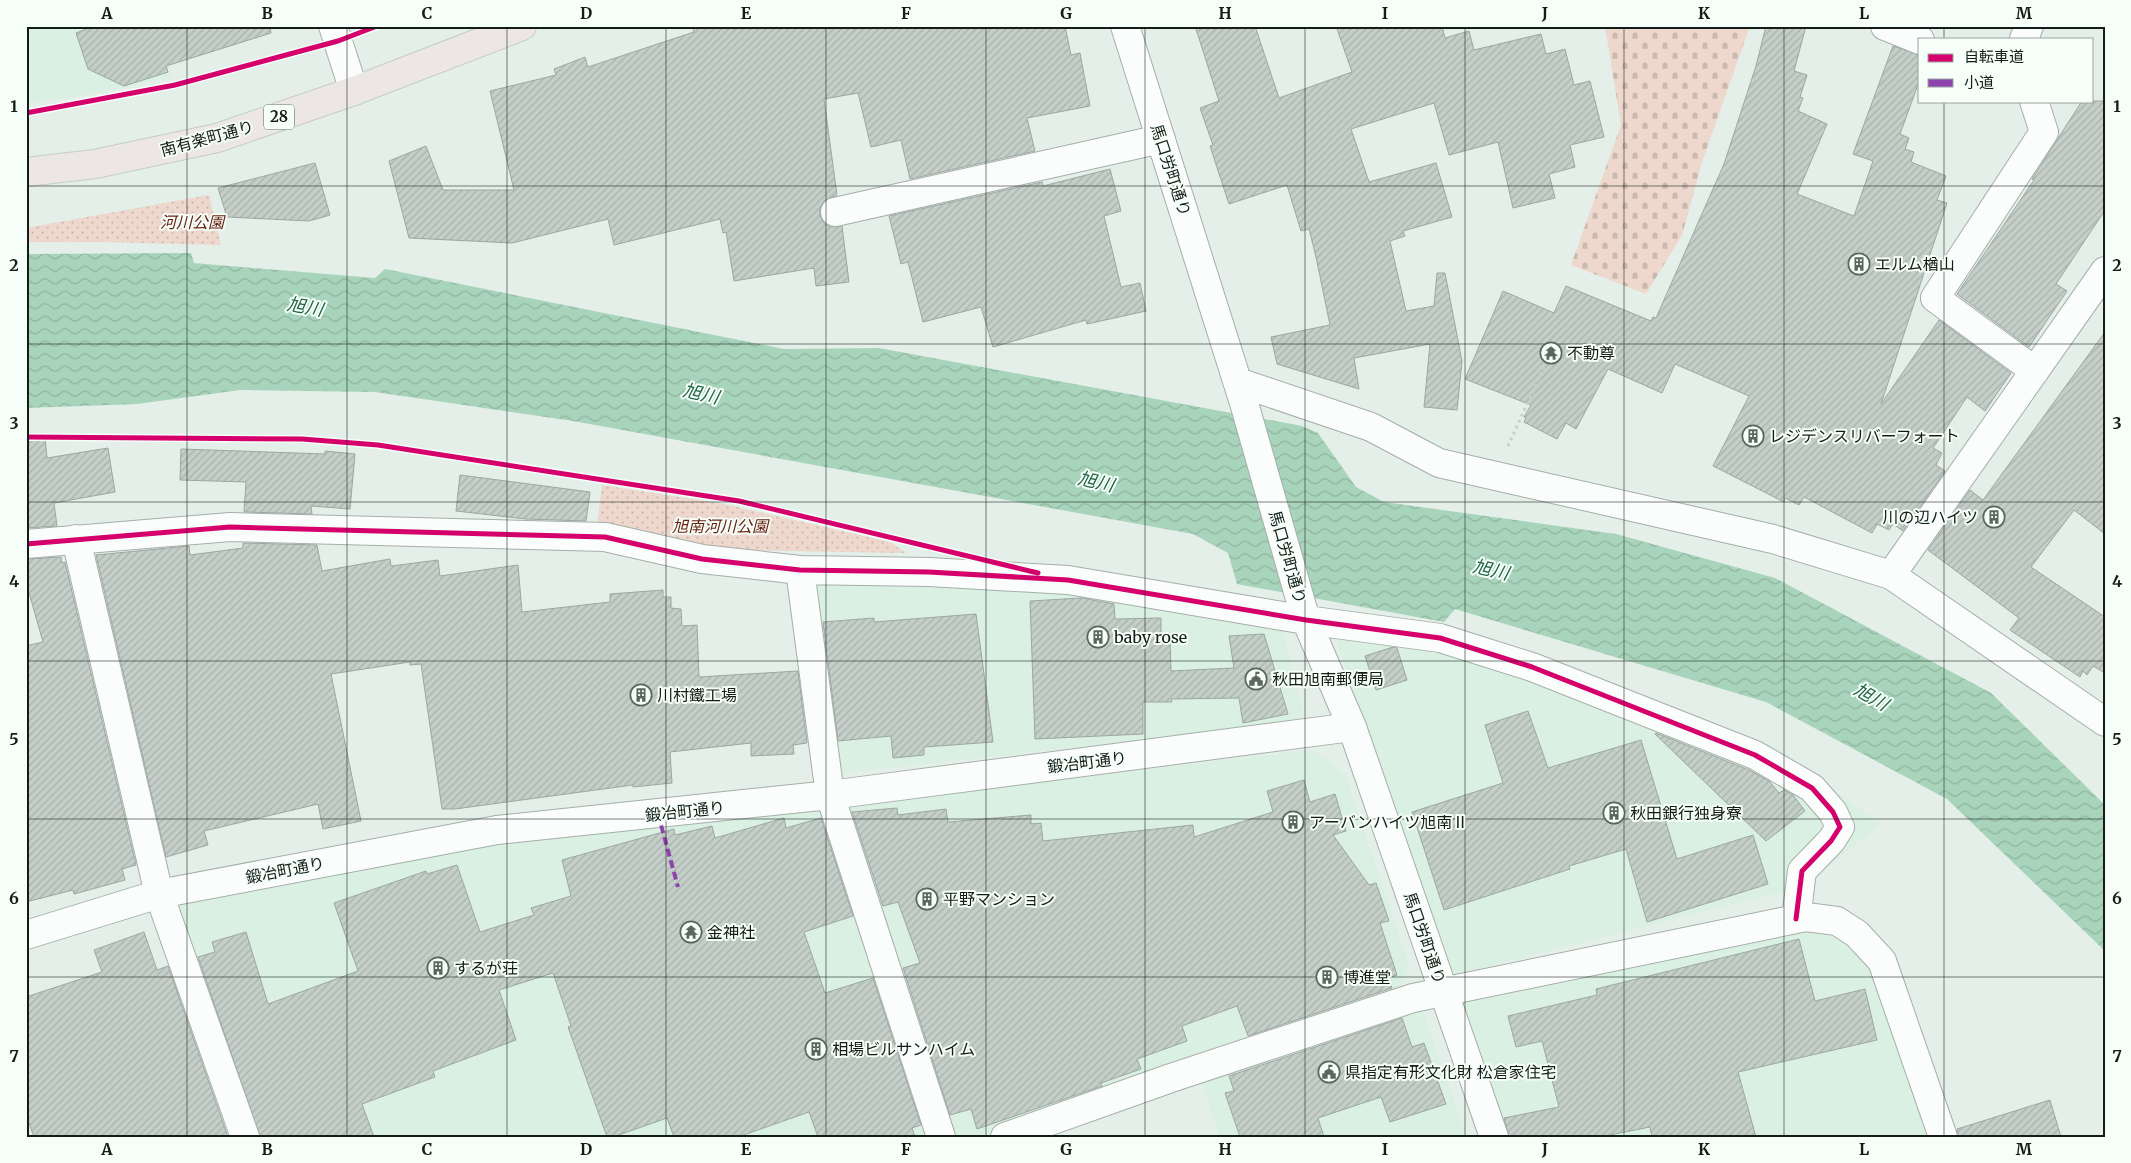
<svg xmlns="http://www.w3.org/2000/svg" width="2131" height="1163" font-family="Merriweather,'Noto Sans JP',serif">
<defs>
<pattern id="cemetery-stones" width="16" height="16" patternUnits="userSpaceOnUse" patternTransform="scale(1.25)"><rect width="16" height="16" fill="#eed7cd"/><path d="M2 7V4a2 2 0 0 1 4 0v3zM10 15v-3a2 2 0 0 1 4 0v3z" fill="#cbb8af"/></pattern>
<pattern id="park-dots" width="8" height="8" patternUnits="userSpaceOnUse" patternTransform="scale(1.25)"><rect width="8" height="8" fill="#eed7cd"/><path d="M2 2h.1M6 6h.1" fill="none" stroke="#cbb8af" stroke-width="1.8" stroke-linecap="round"/></pattern>
<pattern id="water-waves" width="16" height="10" patternUnits="userSpaceOnUse" patternTransform="scale(1.25)"><rect width="16" height="10" fill="#a8d4bb"/><path d="M0 5q4-4 8 0t8 0" fill="none" stroke="#90b5a0"/></pattern>
<pattern id="building-hatch" width="6" height="6" patternUnits="userSpaceOnUse" patternTransform="scale(1.25)"><rect width="6" height="6" fill="#c5cfc9"/><path d="M-1 1l2-2M0 6l6-6M5 7l2-2" fill="none" stroke="#a8b1ac"/></pattern>
</defs>
<rect width="100%" height="100%" fill="#e3efe8"/>
<path fill="#d9f0e2" d="M26,26h128l17,51 -78,17 -67,9z
M811,581l260,8 211,37 21,87 -11,10 -456,51z
M1355,621l128,15 207,80 88,32 102,76 -76,62 -355,90 -112,-333z
M1312,750l33,24 64,191 -11,28 -419,144h-25l-111,-331z
M829,806l105,331h-681l-81,-235 375,-66z
M1806,925l36,9 27,25 58,178h-421l-47,-137z
M1420,1004l47,133h-247l-21,-60z"/>
<path fill="url(#cemetery-stones)" d="M1605,26h145l-48,136 -20,73 -36,59 -75,-29 50,-140z"/>
<path fill="url(#park-dots)" d="M209,195l12,50 -115,-3h-80v-14z
M602,485l122,19 166,38 16,11 -178,-3 -131,-24z"/>
<path fill="url(#water-waves)" d="M191,253l3,10 181,15 10,-9 399,80 95,-1 423,78 16,7 38,54 28,15 232,32 159,44 216,115 114,112v146l-158,-152 -181,-97 -311,-93 -11,13 -207,-38 -9,-31 -35,-19 -620,-113 -198,-29 -135,-2 -103,14 -111,4v-154z"/>
<path fill="url(#building-hatch)" stroke="#9da7a1" d="M94,26h176l1,7 -105,33 2,6 -44,14 -36,-17 -12,-36z
M692,26h373l6,29 9,-2 10,53 -63,12 8,33 -125,28 -9,-39 -30,7 -13,-54 -34,6 13,96 -13,6 -4,7v7l3,7 7,5 12,-1 7,56 -33,4 -2,-18 -80,13 -8,-49 -3,1 -3,-14 -106,26 -6,-26 -96,24 -103,-5 -20,-77 37,-15 17,44h71l-24,-99 66,-16 -2,-6 31,-12 3,10 106,-35z
M1195,26h60l24,72 73,-26 -16,-46h106l3,12 24,-7 5,19 67,-16 5,20 19,-5 9,36 16,-4 14,56 -34,8 5,22 -26,7 6,24 -42,10 -15,-66 -49,13 -15,-52 -83,26 18,53 67,-19 16,54 -49,14 2,5 -15,5 16,70 28,-5 3,-33h8l17,88 -5,49 -33,-3 6,-63 -76,14 5,31 -82,-25 -6,-27 59,-12 -14,-68 -7,-28 -8,2 -14,-46 -58,19 -19,-58 3,-1 -13,-37 19,-7z
M1766,26h40l-12,45 13,4 -7,22 3,1 -5,13 29,13 -30,70 57,22 19,-55 -20,-7 40,-108 27,9v24l-20,55 9,4 -4,11 9,3 -3,10 35,14 -9,24 10,3 -66,201 58,-84 72,53 -26,38 -18,-14 -34,51 9,5 -6,12 9,6 -42,60 -10,-7 -4,6 -12,-6 -5,9 -68,-36 -5,8 -14,-7 -1,4 -71,-36 36,-70 -74,-32 -13,29 -54,-24 -32,60 -10,-6 -9,16 -33,-17 2,-4 -2,-1 7,-12 -66,-26 38,-88 51,22 12,-27 85,35 2,-4 3,1 68,-154 32,-98z
M2082,101h23v109l-49,74 11,7 -38,56 -72,-53 77,-114 -2,-1z
M315,163l15,52 -21,6 -82,-4 -9,-29z
M1110,169l11,42 -17,5 17,71 19,-4 6,28 -59,13 -1,-4 -93,27 -12,-40 -58,15 -15,-60 -7,2 -12,-48 153,-34 1,4z
M2105,332v202l-31,-24 -43,57 74,50v56l-12,-7 -6,9 -4,-4 -3,6 -70,-47 9,-12 -91,-68 42,-60 13,10z
M45,438l2,20 61,-10 7,44 -61,11 3,23 -31,2v-89z
M181,449l144,5v-3l30,3 -5,55 -39,-3 1,8 -68,-2 2,-30 -66,-2z
M460,475l130,17 -4,29 -60,-2 -70,-8z
M243,543l74,2 5,26 68,-12 1,7 47,-6 2,16 78,-11 4,47 88,-10v-8l53,-4v7h8v11l10,1 1,17 15,-1 2,52 99,-6 9,72 -14,2 1,9 -43,2v-13l-81,9 2,31 -39,4v-2l-178,24h-13l-21,-145 -11,1v-3l-79,12 30,147 -38,8 -5,-25 -114,27 4,14 -42,12 -70,-302 93,-9 1,9 53,-7z
M61,557l1,6 3,-1 71,303 -14,4 3,11 -51,14 -1,-4 -47,12v-256l17,-4 -17,-60v-23z
M1082,598l32,6 1,15 46,-1v19h9l1,34 63,-3 -5,-32 35,-2 24,80 -45,9 -4,-25 -68,1 1,3h-29v32l-108,5 -5,-138z
M976,614l17,128 -69,5v8l-31,3 -2,-22 -53,5 -15,-119 51,-4v4z
M1393,647l4,1 10,32 -31,10 -11,-34z
M1528,711l20,57 93,-28 36,119 76,-24 15,49 -121,38 -21,-73 -57,17 1,3 -126,41 -32,-98 91,-29 -18,-58z
M1656,733l93,37 20,11 10,12 5,-3 9,5 12,16 -39,30 -111,-107z
M1304,780l6,22 25,-8 11,37 -13,4 36,50 7,-2 13,38 -9,2 17,52 -9,3 4,10 -144,48 -11,-30 -55,20 5,15 -50,18 4,10 -40,14 1,3 -125,43 -6,-20 -21,6 -47,-147 17,-5 -22,-61 -15,4 -31,-94 45,-4 1,7 48,-6 2,13 83,-7v9l10,-1 2,18 150,-16 1,12 79,-25 -6,-21z
M784,818l2,10 35,-10 32,98 -49,16 21,61 48,-15 48,147 -9,3 3,9h-97l-9,-25 -71,25h-64l-7,-19 -54,19h-6l-39,-110 3,-1 -18,-53 -54,17 17,50 -83,31 2,6 -73,27 12,33h-114l-62,-180 17,-5 -3,-10 34,-10 22,72 90,-33 -24,-68 92,-32 1,3 30,-9 23,67 54,-17 -3,-7 40,-12 -9,-36 112,-31 1,6 37,-9 3,12z
M144,932l13,38 11,-4 60,171h-194l-8,-22v-118l76,-25 -8,-22z
M1799,939l16,62 50,-12 12,51 -139,32 18,65h-104l-2,-10 -50,10h-91l-5,-19 55,-11 -17,-66 -26,6 -8,-31 89,-21 -1,-6z
M1402,1018l10,29 12,-4 22,61 -56,18 -9,-25 -63,21 6,19h-84l-15,-44 9,-2 -5,-15z
M2050,1100l11,37h-103l-1,-8z"/>
<g fill="none" stroke-linecap="round" stroke-linejoin="round">
<g stroke="#a5afa9" stroke-width="30">
<path id="minor" d="M333,26l21,65
M1125,26l119,377 62,217 46,107 142,410
M1885,26l35,14
M2024,39l5,-13
M2034,101l10,31 -109,166 100,73
M835,212l326,-73
M1238,382l133,45 68,36 334,76 118,36 214,147
M76,539l83,355 86,243
M26,544l204,-17 375,10 97,22 98,11 129,2 139,8 238,40 134,18 92,29 223,88 57,33 21,24 7,15 -9,14 -29,30 -6,48
M800,570l30,225 111,342
M1891,575l214,-304
M26,935l133,-41 338,-64 333,-35 522,-68
M1005,1137l166,-59 242,-80 393,-81 31,4 20,13 25,27 61,176"/>
</g>
<g stroke="#c5ccc9" stroke-width="30">
<path id="major" d="M26,172l69,-8 122,-26 137,-47 168,-65"/>
</g>
<path stroke="#c9cecb" stroke-width="3" stroke-dasharray="2.5 4" stroke-linecap="butt" d="M369,29l8,-3
M26,113l149,-28 131,-35
M26,437l276,2 76,6 361,56 145,35
M1508,446l36,-79"/>
<use href="#minor" stroke="#fbfdfc" stroke-width="28"/>
<use href="#major" stroke="#ece7e5" stroke-width="28"/>
<path stroke="#8e44ad" stroke-width="4" stroke-dasharray="8 4" stroke-linecap="butt" d="M658,814l20,73"/>
<g stroke="#f5fef9" stroke-width="8">
<path id="cycleway" d="M26,113l149,-28 163,-44 39,-15
M26,437l276,2 76,6 361,56 299,72
M26,544l204,-17 375,10 97,22 98,11 129,2 139,8 238,40 134,18 92,29 223,88 57,33 21,24 7,15 -9,14 -29,30 -6,48"/>
</g>
<use href="#cycleway" stroke="#d6006c" stroke-width="5"/>
</g>
<path fill="none" stroke="#131c17" stroke-width="1" stroke-opacity="0.55" d="M187,26v1111M347,26v1111M507,26v1111M666,26v1111M826,26v1111M986,26v1111M1145,26v1111M1305,26v1111M1465,26v1111M1624,26v1111M1784,26v1111M1944,26v13M1944,101v1036M26,186h2079M26,344h2079M26,502h2079M26,661h2079M26,819h2079M26,977h2079"/>
<defs>
<g id="building-ring" transform="scale(1.125)"><circle r="9.5" fill="#f5fef9" stroke="#5c6660" stroke-width="1.5"/><path d="M-4-6H4V6H1V3H-1V6H-4ZM-2.5-4.3h1.7v1.8h-1.7ZM.8-4.3h1.7v1.8H.8ZM-2.5-1h1.7V.8h-1.7ZM.8-1h1.7V.8H.8Z" fill="#5c6660"/></g>
<g id="temple-ring" transform="scale(1.125)"><circle r="9.5" fill="#f5fef9" stroke="#5c6660" stroke-width="1.5"/><path d="M0-6L5-2H3V0L6.5 2.5H4V6H1.5V3h-3V6H-4V2.5H-6.5L-3 0V-2H-5Z" fill="#5c6660"/></g>
<g id="civic-ring" transform="scale(1.125)"><circle r="9.5" fill="#f5fef9" stroke="#5c6660" stroke-width="1.5"/><path d="M-.6-6.5H3V-4.5H.6V-3L4-1V1h2V6H-6V1h2V-1L-.6-3ZM-1.2 2.5V6h2.4V2.5Z" fill="#5c6660"/></g>
</defs>
<g fill-rule="evenodd">
<use href="#building-ring" x="1859" y="264"/>
<use href="#temple-ring" x="1551" y="353"/>
<use href="#building-ring" x="1753" y="436"/>
<use href="#building-ring" x="1994" y="517"/>
<use href="#building-ring" x="1098" y="637"/>
<use href="#civic-ring" x="1256" y="679"/>
<use href="#building-ring" x="641" y="695"/>
<use href="#building-ring" x="1614" y="813"/>
<use href="#building-ring" x="1293" y="822"/>
<use href="#building-ring" x="927" y="899"/>
<use href="#temple-ring" x="691" y="932"/>
<use href="#building-ring" x="438" y="968"/>
<use href="#building-ring" x="1327" y="977"/>
<use href="#building-ring" x="816" y="1049"/>
<use href="#civic-ring" x="1329" y="1072"/>
</g>
<g text-anchor="middle" stroke-width="4" stroke-linejoin="round" paint-order="stroke">
<rect fill="#f5fef9" stroke="#57605b" stroke-width="1" x="264" y="104.5" width="30" height="25" rx="4"/>
<g font-size="15" font-weight="bold" fill="#131c17">
<text x="279" y="122">28</text>
</g>
<g font-size="16" fill="#131c17" stroke="#f5fef9">
<text transform="translate(207 138) rotate(-15)" y="6">南有楽町通り</text>
<text transform="translate(1171 170) rotate(72)" y="6">馬口労町通り</text>
<text transform="translate(1288 557) rotate(74)" y="6">馬口労町通り</text>
<text transform="translate(1087 762) rotate(-7)" y="6">鍛冶町通り</text>
<text transform="translate(685 811) rotate(-6)" y="6">鍛冶町通り</text>
<text transform="translate(285 870) rotate(-11)" y="6">鍛冶町通り</text>
<text transform="translate(1425 938) rotate(71)" y="6">馬口労町通り</text>
</g>
<g font-size="16" font-style="italic" fill="#692210" stroke="#f5fef9">
<text x="192" y="228">河川公園</text>
<text x="720" y="532">旭南河川公園</text>
</g>
<g font-size="16" fill="#131c17" stroke="#f5fef9" text-anchor="start">
<text x="1875" y="270">エルム楢山</text>
<text x="1567" y="359">不動尊</text>
<text x="1769" y="442">レジデンスリバーフォート</text>
<text x="1978" y="523" text-anchor="end">川の辺ハイツ</text>
<text x="1114" y="643">baby rose</text>
<text x="1272" y="685">秋田旭南郵便局</text>
<text x="657" y="701">川村鐵工場</text>
<text x="1630" y="819">秋田銀行独身寮</text>
<text x="1309" y="828">アーバンハイツ旭南Ⅱ</text>
<text x="943" y="905">平野マンション</text>
<text x="707" y="938">金神社</text>
<text x="454" y="974">するが荘</text>
<text x="1343" y="983">博進堂</text>
<text x="832" y="1055">相場ビルサンハイム</text>
<text x="1345" y="1078">県指定有形文化財 松倉家住宅</text>
</g>
<g font-size="18" font-style="italic" fill="#226444" stroke="#f5fef9">
<text transform="translate(305 307) rotate(10)" y="6">旭川</text>
<text transform="translate(701 394) rotate(13)" y="6">旭川</text>
<text transform="translate(1096 482) rotate(13)" y="6">旭川</text>
<text transform="translate(1491 570) rotate(13)" y="6">旭川</text>
<text transform="translate(1871 697) rotate(30)" y="6">旭川</text>
</g>
</g>
<rect width="2131" height="1163" fill="none" stroke="#f5fef9" stroke-width="55"/>
<rect x="1918" y="38" width="175" height="65" fill="#f5fef9" stroke="#9ba49f"/>
<rect x="1928" y="54" width="25" height="8" fill="#d6006c" stroke="#9ba49f"/>
<text x="1964" y="62" font-size="15" fill="#131c17">自転車道</text>
<rect x="1928" y="79" width="25" height="8" fill="#8e44ad" stroke="#9ba49f"/>
<text x="1964" y="88" font-size="15" fill="#131c17">小道</text>
<rect x="28" y="28" width="2076" height="1108" fill="none" stroke="#131c17" stroke-width="2"/>
<g font-size="16" text-anchor="middle" font-weight="bold" fill="#131c17">
<text x="107" y="19">A</text>
<text x="267" y="19">B</text>
<text x="427" y="19">C</text>
<text x="586" y="19">D</text>
<text x="746" y="19">E</text>
<text x="906" y="19">F</text>
<text x="1066" y="19">G</text>
<text x="1225" y="19">H</text>
<text x="1385" y="19">I</text>
<text x="1545" y="19">J</text>
<text x="1704" y="19">K</text>
<text x="1864" y="19">L</text>
<text x="2024" y="19">M</text>
<text x="14" y="112">1</text>
<text x="2117" y="112">1</text>
<text x="14" y="271">2</text>
<text x="2117" y="271">2</text>
<text x="14" y="429">3</text>
<text x="2117" y="429">3</text>
<text x="14" y="587">4</text>
<text x="2117" y="587">4</text>
<text x="14" y="745">5</text>
<text x="2117" y="745">5</text>
<text x="14" y="904">6</text>
<text x="2117" y="904">6</text>
<text x="14" y="1062">7</text>
<text x="2117" y="1062">7</text>
<text x="107" y="1155">A</text>
<text x="267" y="1155">B</text>
<text x="427" y="1155">C</text>
<text x="586" y="1155">D</text>
<text x="746" y="1155">E</text>
<text x="906" y="1155">F</text>
<text x="1066" y="1155">G</text>
<text x="1225" y="1155">H</text>
<text x="1385" y="1155">I</text>
<text x="1545" y="1155">J</text>
<text x="1704" y="1155">K</text>
<text x="1864" y="1155">L</text>
<text x="2024" y="1155">M</text>
</g>
</svg>
